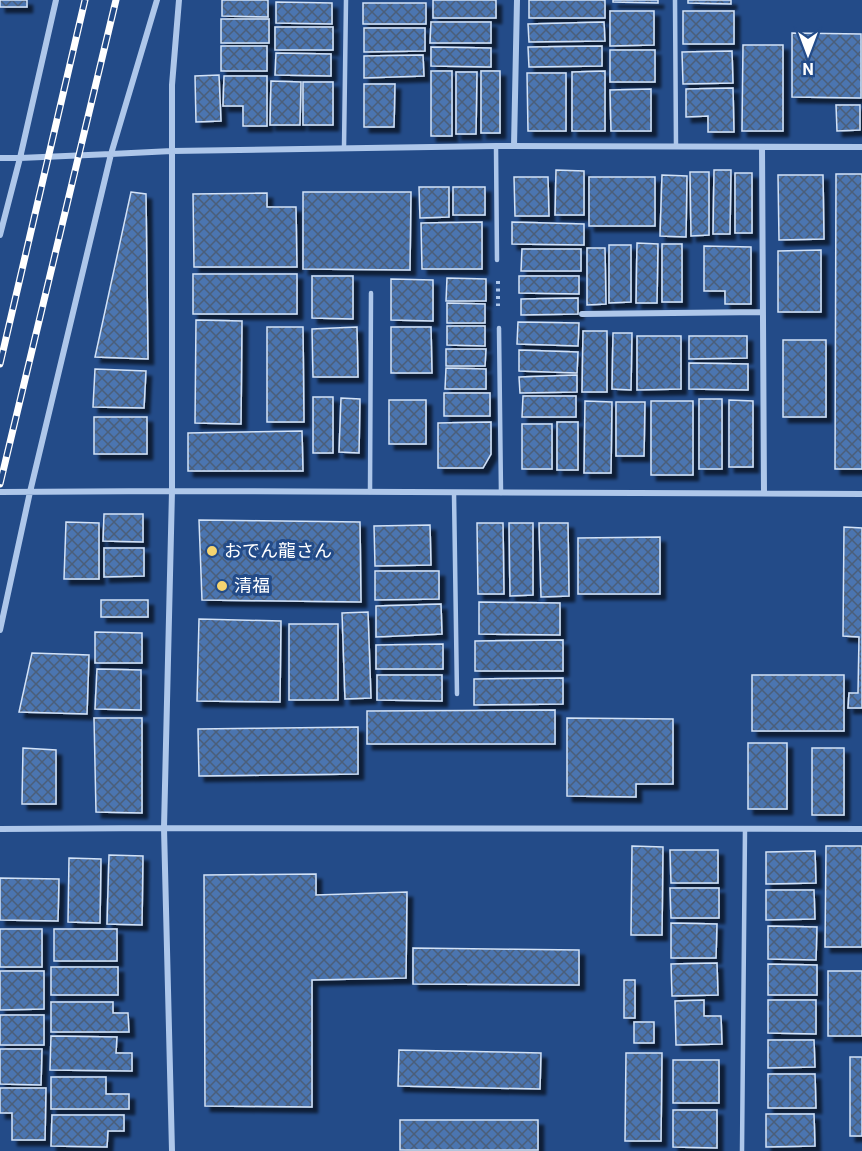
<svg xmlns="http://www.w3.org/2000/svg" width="862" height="1151" font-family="Roboto,'Noto Sans JP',sans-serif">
<defs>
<pattern id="building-cross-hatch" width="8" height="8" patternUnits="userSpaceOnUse" patternTransform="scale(1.5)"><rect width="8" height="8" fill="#4b74b0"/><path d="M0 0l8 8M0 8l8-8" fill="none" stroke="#4c5e79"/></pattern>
<filter id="shadow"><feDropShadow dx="5.5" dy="5.5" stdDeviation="1.5" flood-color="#0009"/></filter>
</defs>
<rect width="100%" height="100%" fill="#234b88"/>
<path fill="url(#building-cross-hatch)" stroke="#d2e2f7" stroke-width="1.5" filter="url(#shadow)" d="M0,0h27v7h-27z
M222,0h46v17l-46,-1z
M433,0h63v18h-63z
M529,0h76v18h-76z
M613,0h45v3l-45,-1z
M688,0h43v4l-43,-1z
M276,2l56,1v21l-56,-1z
M363,3h63v21h-63z
M610,11h44v34l-44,1z
M683,11h51v33h-51z
M221,19h48v24h-48z
M431,22h60v21h-61z
M604,22l1,19 -76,1 -1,-18z
M275,27h58v23h-58z
M364,28h61v23l-61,1z
M792,33l69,1v64l-69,-1z
M743,45h40v86h-41z
M221,46h46v25h-46z
M602,46v20l-73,1 -1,-20z
M431,47l60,1v19l-60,-1z
M610,50h45v32h-45z
M732,51l1,32 -50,1 -1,-32z
M276,53l55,1v22l-56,-1z
M423,55l1,21 -60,2v-22z
M431,71h21v65h-21z
M481,71h19v62h-19z
M605,71v60h-33v-59z
M456,72h21l-1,62h-20z
M527,73h39v58h-38z
M219,75l2,46 -25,1 -1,-46z
M224,76h43v50h-24v-20h-20z
M271,81l30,1 -1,43h-30z
M303,82h30v43h-30z
M364,84h31l-1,43h-30z
M733,88l1,44h-26v-16l-22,1v-28z
M651,89v42h-40l-1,-41z
M836,105h24v25l-23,1z
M556,170l28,1v44h-29z
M714,170h17l-1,64h-17z
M690,172h19v63l-18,1z
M735,173h17v60h-17z
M836,174h26v295h-27z
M662,175l25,1 -1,61 -26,-1z
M778,175h45l1,64 -45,1z
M514,177h34l1,39h-34z
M589,177h66v49h-66z
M419,187h30v30l-29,1z
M453,187h32v28h-32z
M131,192l15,2 2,165 -53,-2z
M303,192h108l-1,78 -107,-1z
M267,193v14h29l1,60h-103l-1,-73z
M482,222v47h-60l-1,-46z
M512,222l72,2v21l-72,-1z
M637,243l21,1 -1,59h-21z
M662,244h20v58h-20z
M609,245h22v57l-22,1z
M704,246l47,1v57h-26v-13h-21z
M587,248h18l1,56 -19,1z
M522,249h59v22h-60z
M821,250v62h-43v-61z
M193,274h104v40h-104z
M312,276h41v43l-41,-1z
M519,276h60v18l-60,-1z
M447,278l39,1v22h-40z
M391,279l42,1v41l-42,-1z
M578,298v16l-57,1v-16z
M447,303l38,1v19h-38z
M196,320l46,1 -1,103 -46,-1z
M518,322l61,1 -1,23 -61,-2z
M447,326h38v20l-38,-1z
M267,327h36l1,95h-37z
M357,327l1,50h-45l-1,-48z
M391,327h40l1,46h-41z
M583,331h24v61h-25z
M613,333h19l-1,57 -19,-1z
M637,336h44v53l-44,1z
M689,336h58v22l-58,1z
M783,340h43v77h-43z
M446,349h40l-1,17h-39z
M519,350l59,2 -1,21 -58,-2z
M689,363l59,1v26l-59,-1z
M446,368l40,1v20h-41z
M95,369l51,2 -2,37 -51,-1z
M577,375v17l-57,1 -1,-16z
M444,393h46v23h-46z
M523,396h53v21h-54z
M313,397h20v56h-20z
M341,398l19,1 -1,54 -20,-1z
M699,399h23v70h-23z
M389,400h37v44h-37z
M729,400l24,1v66h-24z
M585,401l27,1 -1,71h-27z
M651,401h42v74h-42z
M616,402h29l-1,54h-28z
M94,417h53v37h-53z
M491,422v32l-8,14h-45v-45z
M557,422h21v48h-21z
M522,424h30v45h-30z
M302,431l1,40h-115v-38z
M104,514h39v28l-40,-1z
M199,520l161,2 1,80 -159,-2z
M66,522l33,1v56h-35z
M477,523h26l1,71h-26z
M509,523h24v72l-23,1z
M539,523h29l1,73 -28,1z
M430,525l1,40 -56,1 -1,-40z
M844,527l18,1v180h-14l1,-15h9l1,-56 -16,-1z
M660,537v57h-82v-56z
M104,548h40v28l-40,1z
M375,571h64v28l-64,1z
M101,600h47v17h-47z
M479,602l81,1v32l-81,-1z
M441,604l1,30 -66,3v-31z
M368,612l3,86 -26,1 -3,-86z
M199,619l82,2 -1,81 -83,-1z
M289,624h49v76h-49z
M95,632l47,1v30h-47z
M563,640v31h-88v-30z
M443,644v25h-67v-24z
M32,653l57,2 -2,59 -68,-2z
M97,669l44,1v40l-46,-1z
M377,675h65v26l-65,-1z
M752,675h92v56h-92z
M563,678v26l-89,1v-26z
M555,710v34h-188v-33z
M94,718h48v95l-46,-1z
M567,718l106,1v65h-37v13l-69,-1z
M358,727v47l-159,2 -1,-47z
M748,743h39v66h-39z
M23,748l33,2v54h-34z
M812,748h32v67h-32z
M632,846l31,1 -1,88h-31z
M826,846h36v101h-37z
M670,850h48v33h-47z
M815,851l1,32 -50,1v-32z
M109,855l34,1 -1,69 -35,-1z
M69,858l32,1 -1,64 -32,-1z
M316,874v21l91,-3 -1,86 -94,2v127l-107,-1 -1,-231z
M0,878l59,1 -1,42 -58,-1z
M670,888h49v30h-48z
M766,890h48l1,29 -49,1z
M671,923l46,1 -1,34h-45z
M768,926l49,1 -1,33 -48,-1z
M0,929h42v38h-42z
M54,929h63v32h-63z
M413,948l166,2v35l-166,-1z
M717,963l1,32 -46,1 -1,-32z
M768,964l49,1v30h-49z
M51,967h67v28h-67z
M0,971h44v38l-44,1z
M828,971h34v65h-34z
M624,980h11v38h-11z
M704,1000v16h17l1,28 -46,1 -1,-44z
M768,1000h48v34l-48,-1z
M51,1002h62v11h15l1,19h-78z
M0,1015h44v30h-44z
M634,1022h20v21h-20z
M51,1036l66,1 -1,16h16v18l-82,-1z
M768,1040h46l1,27 -47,1z
M0,1049h42l-1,36 -41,-1z
M399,1050l142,3 -1,36 -142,-3z
M626,1053h36l-1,88h-36z
M850,1057h12v79h-12z
M673,1060h46v43h-46z
M768,1074h47l1,34h-48z
M51,1077h55v17h23v15h-78z
M0,1088h46l-1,52h-33v-27h-12z
M673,1110h44v38l-44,-1z
M766,1114h48l1,32 -49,1z
M52,1115h72v16h-16l-1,16 -56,-1z
M400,1120h138v30h-138z"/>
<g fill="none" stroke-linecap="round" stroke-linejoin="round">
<path stroke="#aec7ea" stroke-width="4" stroke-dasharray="3 4.5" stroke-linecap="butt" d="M498,281v25"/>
<path stroke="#aec7ea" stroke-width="4.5" d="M675,0l1,146
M496,146l1,114
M344,148l2,-148
M499,328l2,165
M370,492l1,-199
M454,493l3,201
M742,1151l3,-322"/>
<path stroke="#aec7ea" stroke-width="6" d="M157,0l-46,154 61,-3v340l-8,337 8,323
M179,0l-7,85v66l324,-5 366,1
M514,146l3,-146
M762,147l2,346
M0,158h20l91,-4 -81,338 -30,138
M0,235l20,-77 36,-158
M582,314l181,-2
M0,492l172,-1 690,3
M0,829l164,-1 698,1"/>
<g stroke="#fff" stroke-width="7">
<path id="rail" d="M0,364l85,-364
M0,484l116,-484"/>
</g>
<use href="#rail" stroke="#234b88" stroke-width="4.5" stroke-dasharray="14" stroke-linecap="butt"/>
</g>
<g fill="#f5d470" stroke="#234b88" stroke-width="2">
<circle cx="212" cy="551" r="6"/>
<circle cx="222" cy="586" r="6"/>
</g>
<g text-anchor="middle" stroke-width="6" stroke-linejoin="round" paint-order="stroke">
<g font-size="18" fill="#fff" stroke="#234b88" text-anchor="start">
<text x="224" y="557">おでん龍さん</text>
<text x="234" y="592">清福</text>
</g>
</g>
<g transform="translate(808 54) rotate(180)" stroke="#234b88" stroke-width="4.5" paint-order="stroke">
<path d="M0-4.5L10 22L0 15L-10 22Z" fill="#ffffff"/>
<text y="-9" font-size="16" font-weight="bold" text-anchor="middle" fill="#ffffff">N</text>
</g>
</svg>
